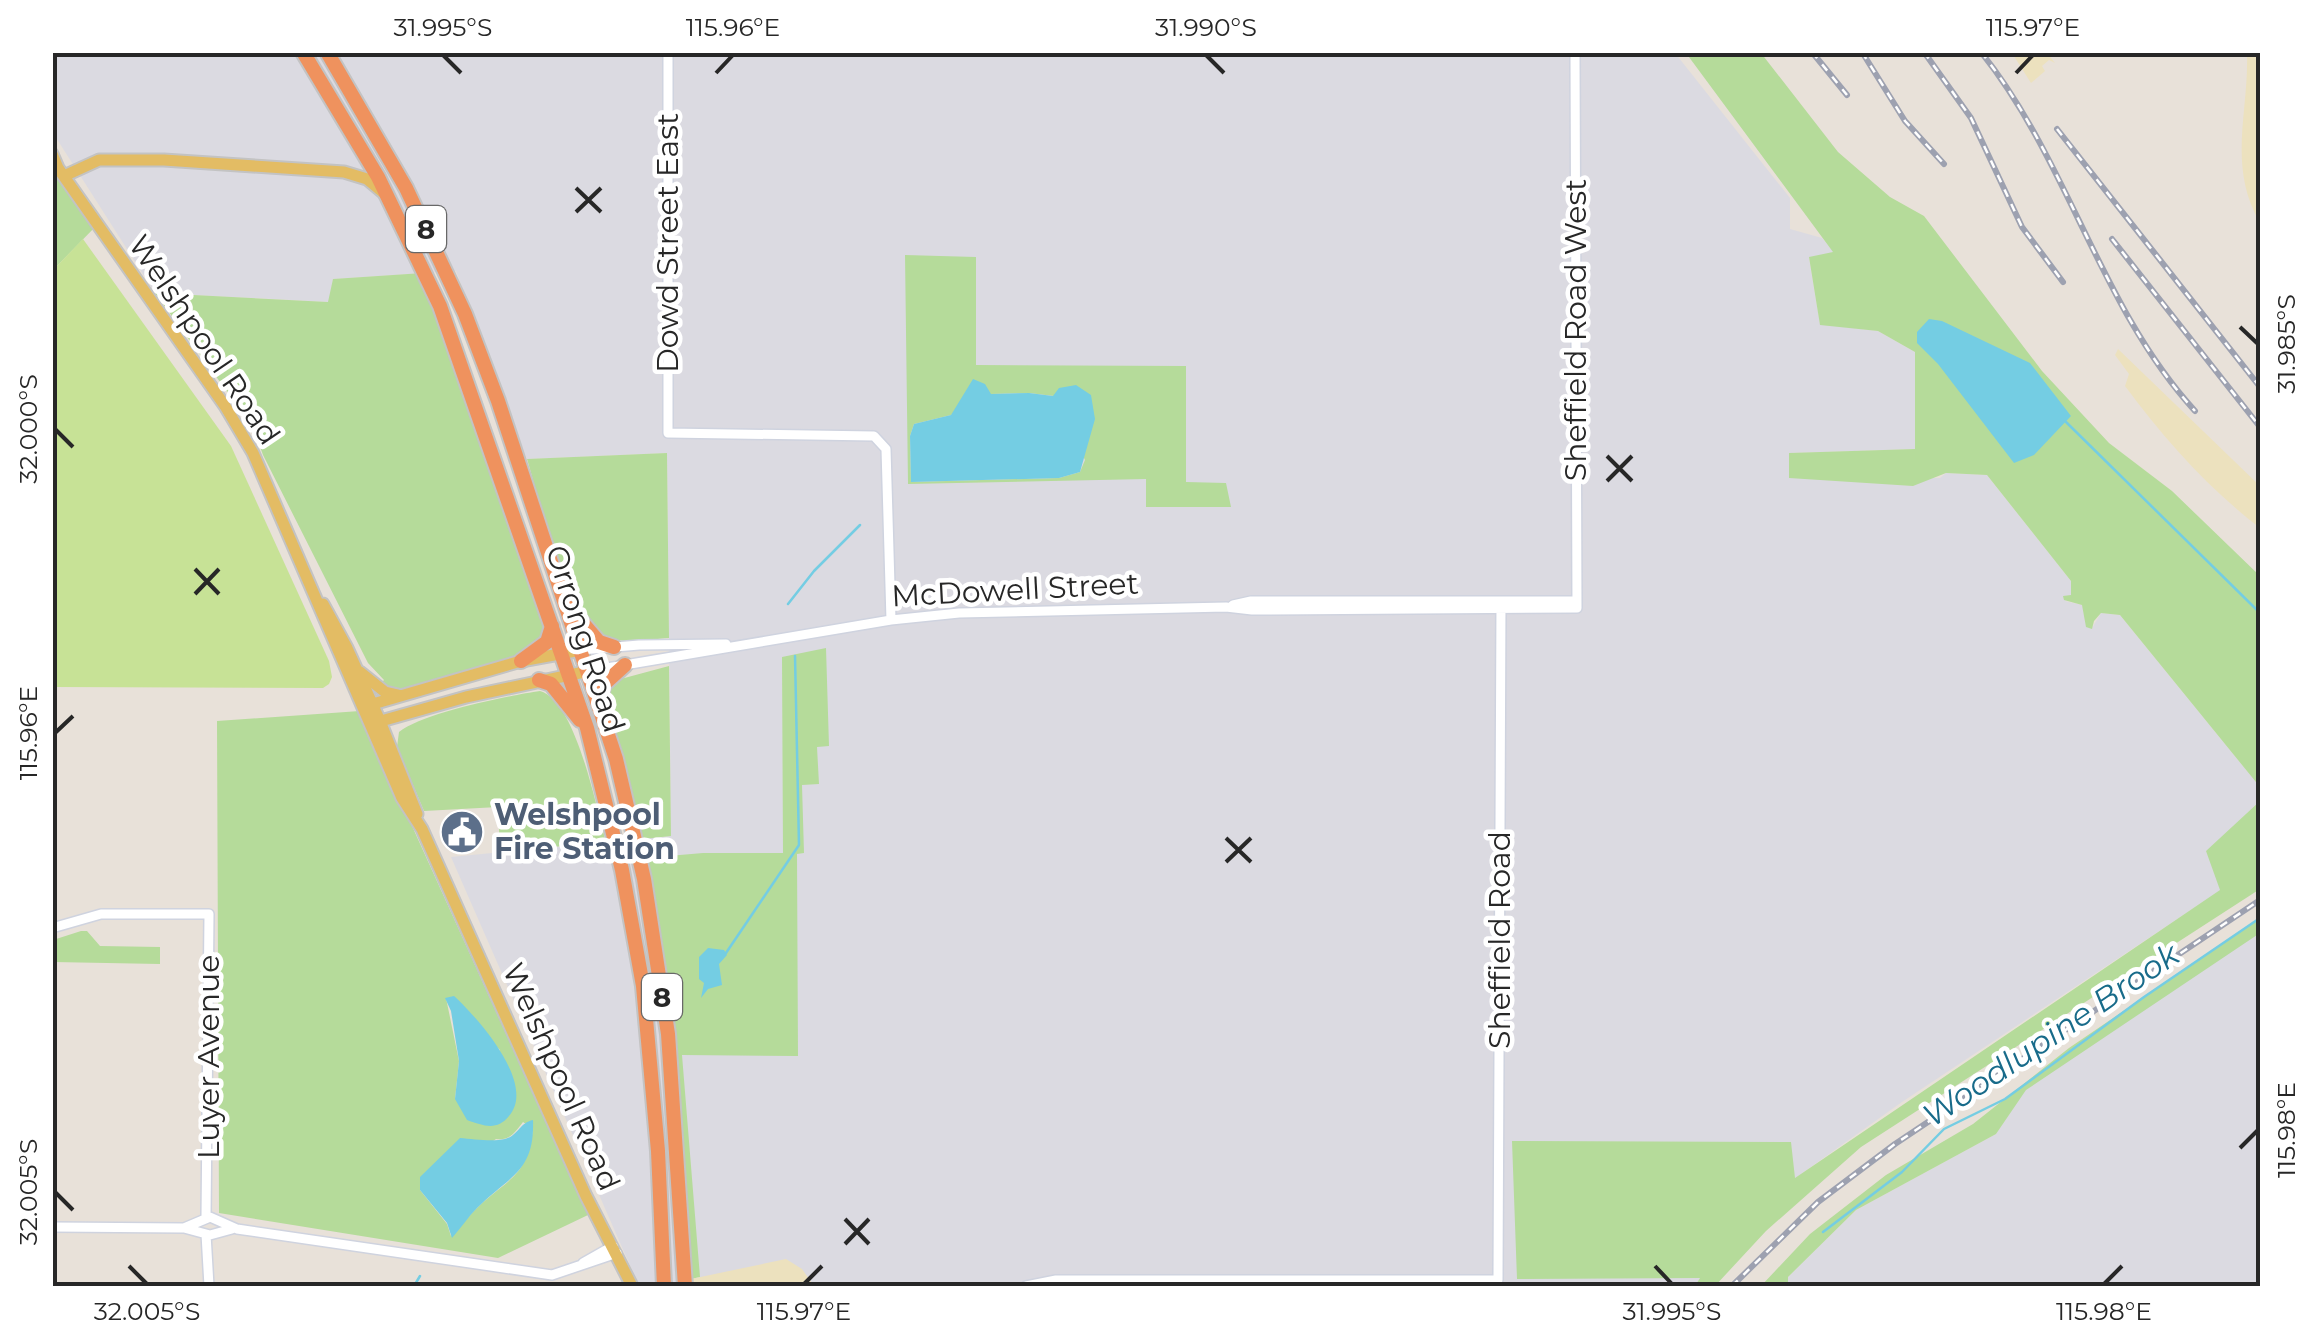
<svg xmlns="http://www.w3.org/2000/svg" width="2313" height="1339" font-family="Montserrat,sans-serif">
<rect width="100%" height="100%" fill="#e8e1d9"/>
<path fill="#dbdae1" d="M52,53h1623l115,145v31l32,9 12,14 -25,6 11,66 58,7 37,21 1,97 -126,4 -1,25h151l6,-5 41,2 84,106v15l-6,5 17,4 10,23 9,-15 19,2 140,172v14l-53,50 14,39 -319,212 -108,77 -4,-37 -95,144h-1056l-188,-429 220,-21 -4,-383 -140,6 -71,-188 -123,8 -4,23 -174,-9 -102,-160z
M2260,930v356h-472v-9l68,-67 140,-76 29,-44 119,-89z"/>
<path fill="#b5db9a" fill-rule="evenodd" d="M1686,53h75l77,99 52,45 34,19 118,155 67,72 63,48 88,85v211l-140,-172 -19,-2 -7,8 -2,8 -6,-2 -4,-22 -18,-5 -1,-4 8,-1v-14l-84,-106 -41,-2 -33,13 -124,-8v-25l126,-4v-97l-37,-21 -58,-6 -11,-68 24,-5z
M53,163l45,61 -45,46z
M905,255l71,2v108l210,1v116l40,1 5,24h-85v-28l-238,5zM1029,393l25,3 31,64 -5,12 -21,6 -148,4 -1,-46 4,-12 37,-9 39,-21z
M423,273l124,361 -29,21 -106,34 -23,1 -9,-6 4,-4 -16,-17 -105,-208 -10,-28 -98,-134 173,9 5,-23z
M667,453l2,185c-17,1 -39,6 -55,1 -49,-14 -73,-135 -87,-180z
M826,648l3,98 -12,1 2,37 -17,1 2,68 -7,1 1,202 -116,-1 18,222 -9,2 -46,-421 58,-5h80l-1,-196z
M669,666l2,170 -28,3 -39,-142 13,-17z
M540,691c36,10 56,116 66,151l-106,10 -2,-45 -74,4 -27,-64 2,-15c24,-19 107,-36 141,-41z
M360,711l228,504 -90,43 -279,-45 -2,-492zM446,998l54,52 -45,49 4,-38zM523,1122l10,7c-7,49 -22,47 -54,77 -10,9 -18,21 -28,30l-4,-12 -27,-34 76,-51c14,2 19,-7 27,-17z
M2260,801v88l-399,258 -95,84 -51,55h-20l5,-8 -183,1 -5,-138 279,1 4,36 425,-288 -14,-39z
M2260,918v15l-234,157 -30,44 -140,76 -68,67v9h-27l49,-52 76,-59 87,-51 96,-76z
M81,931h6l13,15 60,1v17l-107,-2v-22z"/>
<path fill="#ece1be" d="M2012,53h35l8,10 -6,-3 -7,6 3,5 -14,12z
M2247,53h13v170c-33,-57 -11,-110 -13,-170z
M2118,349l142,137v42c-52,-40 -96,-89 -135,-142l4,-12 -14,-19z
M786,1259l16,10 12,17h-122l-1,-7z"/>
<path fill="#c7e296" d="M83,239l148,207 98,215 3,16 -3,7 -6,4 -270,-1v-417z"/>
<path fill="#74cde3" d="M1929,319l13,2 88,42 41,53 -37,39 -20,8 -76,-99 -21,-21v-11z
M973,379l12,5 6,10 38,-1 24,3 6,-8 17,-3 15,10 4,24 -15,53 -21,6 -148,4 -1,-46 4,-12 37,-9z
M708,948l16,2 3,5 -8,9 3,21 -14,4 -7,9 3,-15 -5,-4v-22z
M454,996c24,22 83,88 55,120 -12,15 -25,10 -42,4l-12,-21 4,-38 -8,-50 -6,-13z
M533,1120c2,52 -24,56 -56,88 -9,9 -16,20 -25,30l-5,-15 -27,-33v-13l40,-39c13,1 32,4 45,1 13,-3 14,-16 28,-19z"/>
<g fill="none" stroke-linecap="round" stroke-linejoin="round">
<path stroke="#74cde3" stroke-width="2.5" d="M2066,422l194,191
M788,604l26,-33 46,-46
M726,953l73,-108 -4,-189
M1823,1232l79,-60 42,-43 61,-30 139,-102 116,-79
M414,1286l6,-10"/>
<g stroke="#cfd3df" stroke-width="12">
<path id="minor" d="M668,52v381l206,3 12,13 5,171
M1233,605l18,-4h325
M581,650l58,-5 87,-1
M589,671l302,-51 68,-7 267,-6 26,3 325,-2 -2,-556
M52,928l49,-14h108l-3,304
M52,1227l132,1 26,7 22,-6
M184,1228l26,-11 27,12 315,46 65,-22
M206,1234l3,52
M583,1263l30,-17
M1026,1286l30,-6h442l3,-679"/>
</g>
<g stroke="#c3c3c3" stroke-width="15">
<path id="major" d="M52,154l6,14 167,238 28,47 149,345 20,31 164,367 46,90
M64,176l35,-16h65l180,12 23,7 18,15
M323,604l24,44 33,73 37,93
M360,672l25,20 13,3
M366,706l155,-45 60,-11
M374,723l92,-26 123,-26"/>
</g>
<g stroke="#c3c3c3" stroke-width="18">
<path id="highway" d="M303,52l75,125 62,129 147,422 35,142 21,116 15,165 6,135
M327,52l79,136 59,126 33,87 118,358 28,120 24,155 17,252
M570,608l29,34 15,5
M521,661l26,-19 5,-16
M539,680l12,4 29,36
M599,701l5,-17 21,-19"/>
</g>
<use href="#minor" stroke="#fff" stroke-width="9"/>
<use href="#major" stroke="#e3bc64" stroke-width="11"/>
<use href="#highway" stroke="#ef925e" stroke-width="14"/>
<g stroke="#9da1b0" stroke-width="6">
<path id="rail" d="M1812,52l35,43
M1862,52l43,69 39,43
M1924,52l47,66 51,109 41,55
M1981,52c88,110 119,255 214,359
M2057,129l203,258
M2112,239l148,188
M1732,1286l86,-84 77,-58 365,-244"/>
</g>
<use href="#rail" stroke="#fff" stroke-width="2.5" stroke-dasharray="8" stroke-linecap="butt"/>
</g>
<path fill="none" stroke="#272727" stroke-width="4" d="M443,55l18,18M1206,55l18,18M716,73l17,-18M2016,73l17,-18M576,188l25,24M576,212l25,-24M2240,327l18,17M55,429l18,18M1607,456l25,25M1607,481l25,-25M195,569l24,25M195,594l24,-25M55,733l18,-17M1226,838l25,24M1226,862l25,-24M2240,1148l18,-18M55,1192l18,18M845,1219l24,25M845,1244l24,-25M129,1266l18,18M1655,1266l17,18M804,1284l18,-18M2104,1284l18,-18"/>
<defs>
<g id="civic-disc" transform="scale(2.25)"><circle r="9.5" fill="#5c6f8a" stroke="#fff"/><path d="M-.6-6.5H3V-4.5H.6V-3L4-1V1h2V6H-6V1h2V-1L-.6-3ZM-1.2 2.5V6h2.4V2.5Z" fill="#fff"/></g>
</defs>
<g fill-rule="evenodd">
<use href="#civic-disc" x="462" y="832"/>
</g>
<g text-anchor="middle" stroke-width="9" stroke-linejoin="round" paint-order="stroke">
<g fill="#fff" stroke="#686868" stroke-width="2.5">
<rect x="406" y="206" width="40" height="46" rx="8"/>
<rect x="642" y="974" width="40" height="46" rx="8"/>
</g>
<g font-size="28" font-weight="bold" fill="#272727">
<text x="426" y="239">8</text>
<text x="662" y="1007">8</text>
</g>
<g font-size="30" fill="#272727" stroke="#fff">
<text transform="translate(668 243) rotate(-90)" y="10">Dowd Street East</text>
<text transform="translate(1576 330) rotate(-90)" y="10">Sheffield Road West</text>
<text transform="translate(204 340) rotate(56)" y="10">Welshpool Road</text>
<text transform="translate(1015 590) rotate(-3)" y="10">McDowell Street</text>
<text transform="translate(585 639) rotate(72)" y="10">Orrong Road</text>
<text transform="translate(1500 940) rotate(-90)" y="10">Sheffield Road</text>
<text transform="translate(209 1057) rotate(-90)" y="10">Luyer Avenue</text>
<text transform="translate(561 1077) rotate(66)" y="10">Welshpool Road</text>
</g>
<g font-size="30" font-weight="bold" fill="#4e5e75" stroke="#fff" text-anchor="start">
<text x="494" y="825">Welshpool<tspan x="494" dy="34">Fire Station</tspan></text>
</g>
<g font-size="32" font-style="italic" fill="#186b8a" stroke="#fff">
<text transform="translate(2051 1035) rotate(-34)" y="11">Woodlupine Brook</text>
</g>
</g>
<rect width="2313" height="1339" fill="none" stroke="#ffffff" stroke-width="110"/>
<rect x="55" y="55" width="2203" height="1229" fill="none" stroke="#272727" stroke-width="4"/>
<g font-size="25" text-anchor="middle" fill="#272727">
<text x="443" y="36">31.995°S</text>
<text x="733" y="36">115.96°E</text>
<text x="1206" y="36">31.990°S</text>
<text x="2033" y="36">115.97°E</text>
<text transform="translate(2286 344) rotate(-90)" y="9">31.985°S</text>
<text transform="translate(28 429) rotate(-90)" y="9">32.000°S</text>
<text transform="translate(28 733) rotate(-90)" y="9">115.96°E</text>
<text transform="translate(2286 1130) rotate(-90)" y="9">115.98°E</text>
<text transform="translate(28 1192) rotate(-90)" y="9">32.005°S</text>
<text x="147" y="1320">32.005°S</text>
<text x="804" y="1320">115.97°E</text>
<text x="1672" y="1320">31.995°S</text>
<text x="2104" y="1320">115.98°E</text>
</g>
</svg>
